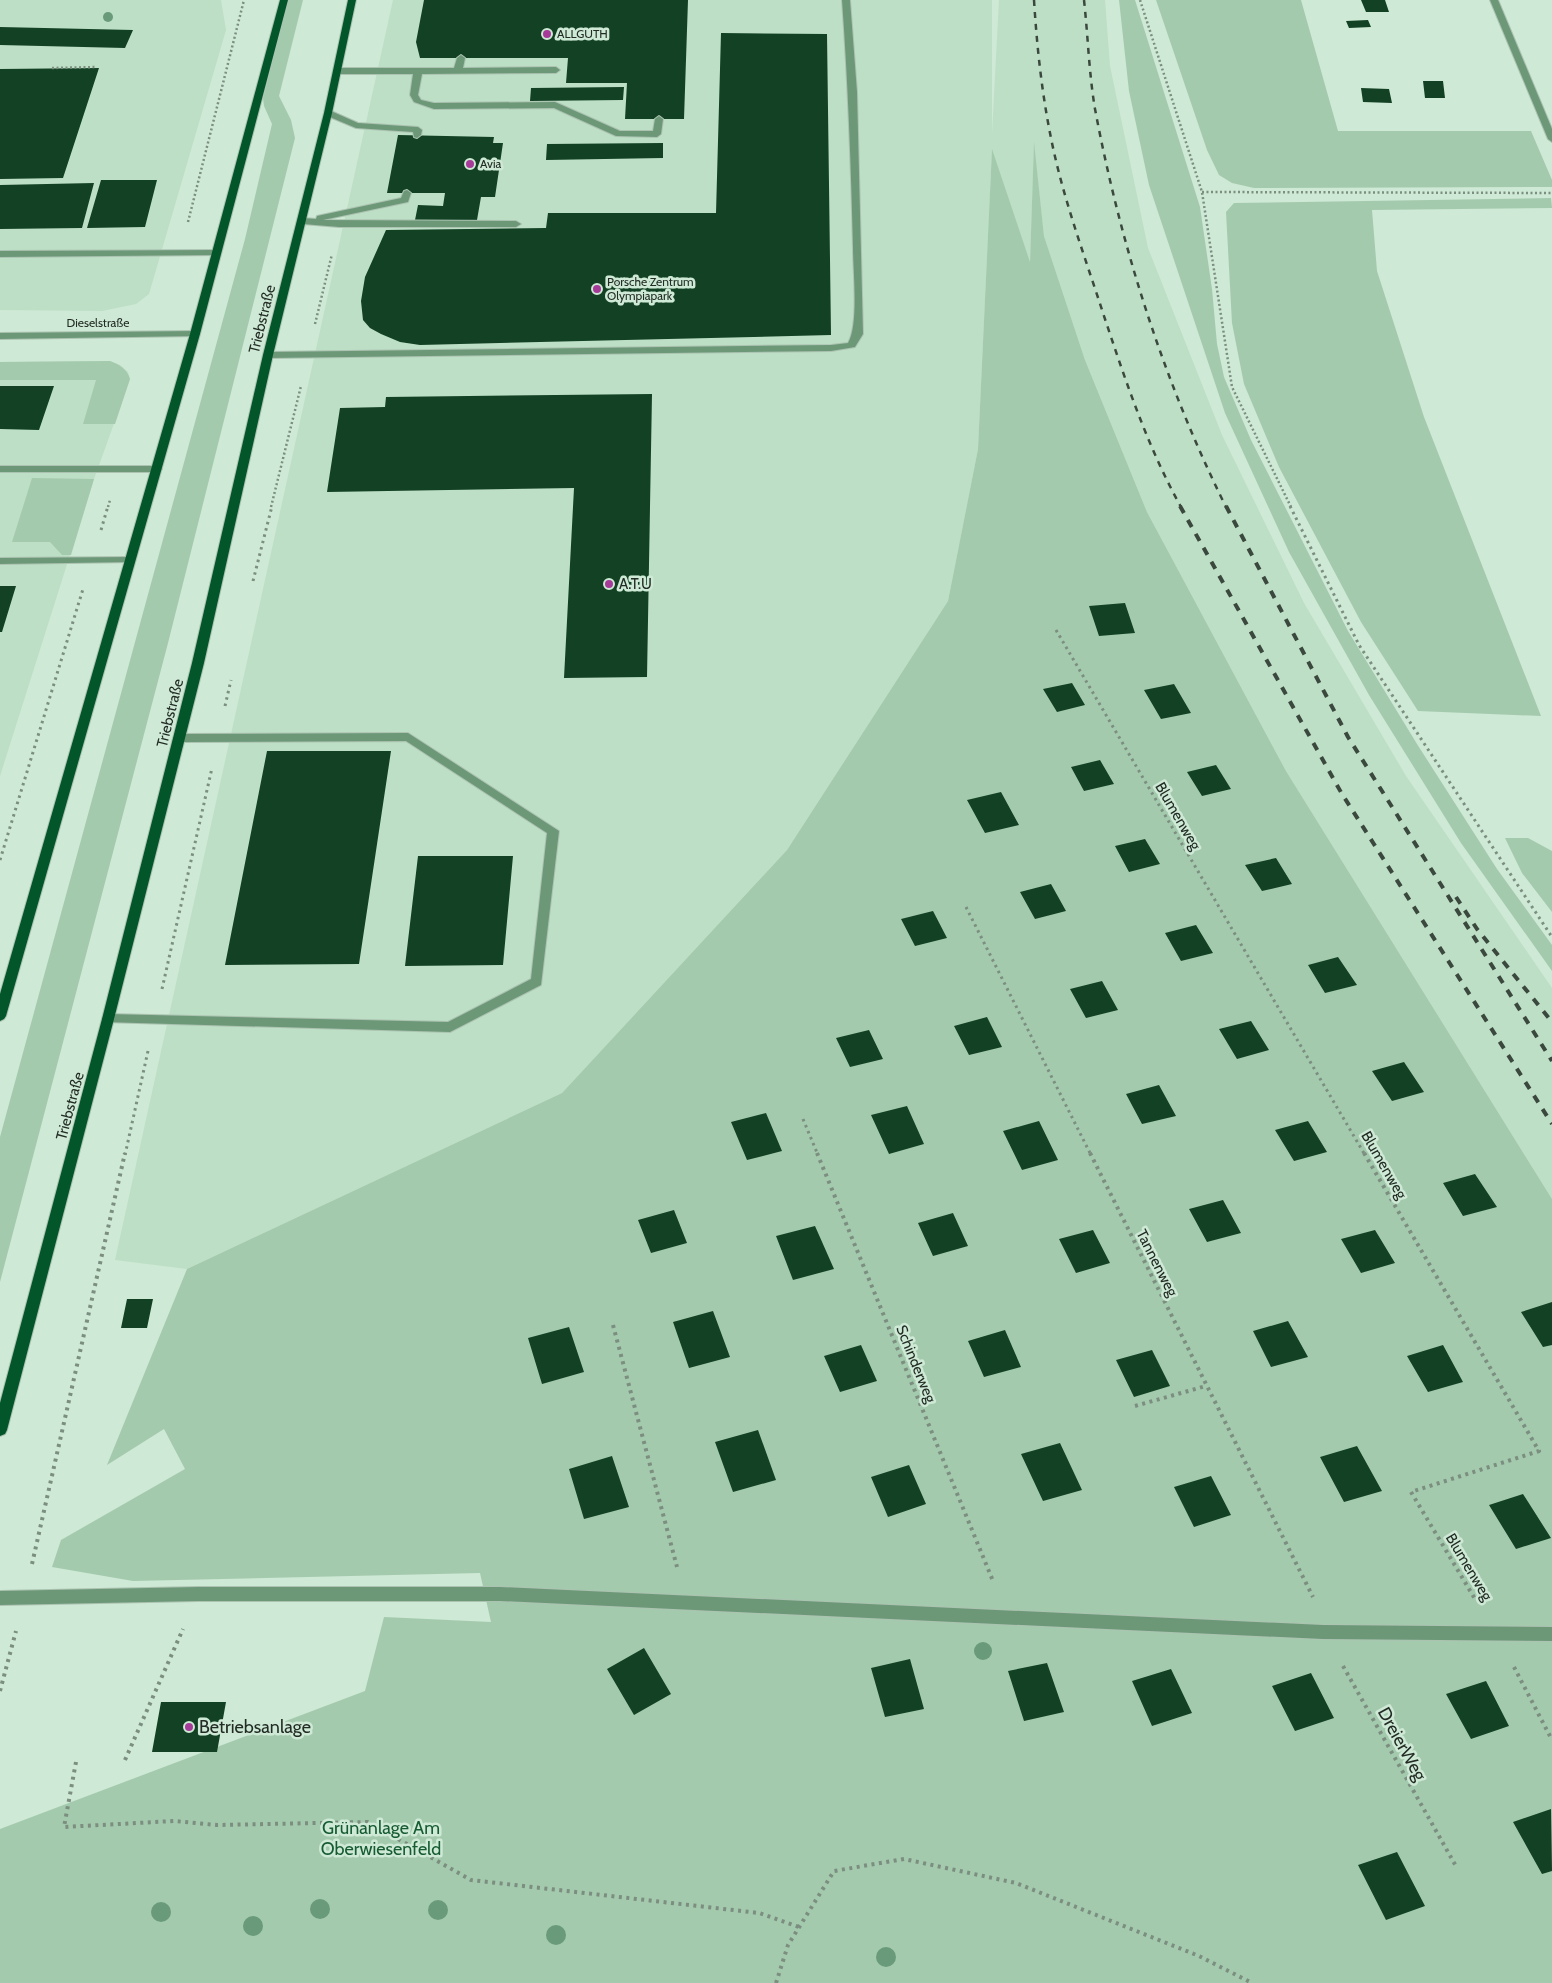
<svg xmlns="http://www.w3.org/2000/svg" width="1552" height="1983" font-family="Cabin,sans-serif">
<rect width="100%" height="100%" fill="#cee9d5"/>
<path fill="#bddfc5" d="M0,0h221l5,30 -77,264 -13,10 -34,7 -102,-1z
M393,0h599v134l7,-134h106l5,66 38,182 74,187 82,168 102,173 146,212v211l-266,-428 -139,-259 -62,-152 -41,-124 -10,-89 -4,116 -38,-112 -14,298 -30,152 -161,249 -225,243 -375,176 -72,-9z
M110,361l10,4 8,7 2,7 -36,100 -94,297v-414z"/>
<path fill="#a4caad" d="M288,0h15l-24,96 12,24 4,18 -127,505 -168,639v-145l245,-898 27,-115 -8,-18 -1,-8z
M1119,0h16l65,207 12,82 5,55 7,33 27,63 97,191 69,113 80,125 55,76v26l-91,-128 -92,-148 -80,-143 -64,-139 -76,-228 -20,-94z
M1156,0h145l37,131h193l21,49v7l-298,1 -22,-5 -13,-8 -12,-25z
M1034,142l10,94 41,124 62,152 139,259 266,428v784h-1552v-154l365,-138 19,-74 107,5 -11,-49 -347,8 -81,-14 9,-27 124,-71 -21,-40 -57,36 80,-196 375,-176 225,-243 161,-249 30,-152 14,-300 38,113z
M1551,198l1,10 -180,2 5,61 47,146 117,299 -123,-5 -57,-89 -82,-155 -35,-83 -12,-61 -6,-111 8,-9z
M110,361c10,4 17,8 20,18l-15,45h-32l13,-44h-96v-18z
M32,478l62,1 -23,76h-9l-12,-13h-38z
M1505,838h23l24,13v61l-30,-39z"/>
<path fill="#134124" d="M424,0h264l-4,119h-59l2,-36h-61l2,-25h-148l-4,-16z
M1361,0h24l4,12h-23z
M1368,20l3,7 -22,1 -3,-7z
M0,27l133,3 -8,18 -125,-3z
M721,33l106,1 4,301 -411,10 -20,-3 -19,-8 -11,-6 -7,-8 -2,-19 4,-24 21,-47 160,-2 2,-15h168z
M99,68l-36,110 -63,1v-110z
M1423,81h20l2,17h-20z
M624,87l-1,13 -93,1 1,-13z
M1361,88l28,1 3,14 -29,-1z
M398,135l96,2 -1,6h10l-8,54h-14l-4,23h-62l3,-15 25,1 2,-13h-58z
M663,143v15l-117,2 1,-16z
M101,180h56l-12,47 -58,1z
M94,183l-12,45 -82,1v-44z
M0,386h54l-15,44 -39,-1z
M652,394l-5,283 -83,1 10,-190 -247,4 13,-84 45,-1 1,-10z
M0,586h16l-14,46h-2z
M1125,603l10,30 -36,3 -10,-30z
M1072,683l13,22 -28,7 -14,-23z
M1174,684l17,29 -30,6 -17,-29z
M267,751h124l-32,213 -134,1z
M1100,760l14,24 -30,7 -13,-24z
M1216,765l15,24 -29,7 -15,-24z
M1001,792l18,33 -34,8 -18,-33z
M1145,839l15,25 -31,8 -14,-26z
M418,856h95l-10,109 -98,1z
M1276,858l16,26 -30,7 -17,-26z
M1051,884l15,27 -31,8 -15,-27z
M933,911l14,27 -32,8 -14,-27z
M1196,925l17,28 -32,8 -16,-28z
M1338,957l19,28 -32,8 -17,-28z
M1102,981l16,29 -32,8 -16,-29z
M987,1017l15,30 -33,8 -15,-29z
M1251,1021l18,29 -32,9 -18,-30z
M869,1030l14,29 -33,8 -14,-29z
M1404,1062l20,30 -32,9 -20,-30z
M1159,1085l17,31 -34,8 -16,-30z
M907,1106l17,38 -35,10 -18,-39z
M766,1113l16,38 -35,9 -16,-38z
M1039,1121l19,39 -36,10 -19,-39z
M1308,1121l19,31 -33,9 -19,-31z
M1475,1174l22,33 -34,9 -20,-33z
M1223,1200l18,33 -34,9 -18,-33z
M674,1210l13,33 -36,10 -13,-33z
M953,1213l15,33 -35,10 -15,-33z
M815,1226l19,43 -41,11 -17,-44z
M1093,1230l17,33 -34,10 -17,-34z
M1375,1230l20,33 -34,10 -20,-34z
M127,1299h26l-6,29h-26z
M1552,1302v43l-9,2 -22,-35z
M713,1311l17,46 -41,11 -16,-46z
M1288,1321l20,36 -37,10 -18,-36z
M569,1327l15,45 -42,12 -14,-46z
M1005,1330l16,37 -37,10 -16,-36z
M861,1345l16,36 -37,11 -16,-36z
M1443,1345l20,37 -35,10 -21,-36z
M1152,1350l18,36 -36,11 -18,-37z
M758,1430l18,50 -43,12 -18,-50z
M1060,1443l22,47 -39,11 -22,-47z
M1357,1446l25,45 -38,11 -24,-45z
M612,1456l17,51 -45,12 -15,-50z
M909,1465l17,39 -38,13 -17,-40z
M1211,1476l20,39 -37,12 -20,-40z
M1523,1494l28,44 -35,11 -27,-44z
M644,1648l27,46 -37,21 -27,-46z
M910,1659l14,50 -39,8 -14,-49z
M1047,1663l17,49 -40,9 -16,-50z
M1171,1669l21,44 -40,13 -20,-45z
M1311,1673l23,45 -39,13 -23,-45z
M1486,1681l23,45 -38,13 -25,-45z
M161,1702h65l-9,50h-65z
M1551,1809l1,62 -10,3 -29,-52z
M1397,1852l28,54 -39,14 -28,-55z"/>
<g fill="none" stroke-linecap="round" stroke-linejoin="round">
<g stroke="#acc3b2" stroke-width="2">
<path id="lane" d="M842,0h8l7,92 6,242 -8,13 -24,4 -563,7 -5,-3 5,-3 563,-7 17,-2c11,-19 5,-72 5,-95 -2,-83 -5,-165 -11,-248z
M461,55l4,3 -2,10 93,-1 4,3 -4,3 -134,1 -4,21 3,5 13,3 121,-1 65,29h33l2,-12 4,-3 4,3 -2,15 -4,3 -41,-1 -62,-28 -120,1 -20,-7 -4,-7 3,-21h-76l-4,-3 4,-3h117l3,-10z
M325,111h6l27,12 60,4 4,3 -1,5 -4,3 -3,-1 -1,-5 -57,-4 -31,-13z
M407,190l4,3 -3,9 -85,18 193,1 5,3 -5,3h-177l-36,-3 -5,-3 5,-3 13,1 1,-3 84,-18 3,-7z
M217,250l3,1v4l-220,2v-6z
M0,466h157l5,3 -5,3h-157z
M130,557l4,1v4l-134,2v-6z
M408,733l151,98 -18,154 -91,47 -346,-10 -2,-3 2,-3 4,-2 340,8 83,-43 16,-146 -141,-92 -227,1 -6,-4 6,-4z
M198,1587h302l823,38 229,2v14l-229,-2 -823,-38h-302l-198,4v-14z"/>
</g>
<g stroke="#acc3b2" stroke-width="2">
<path id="street" d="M1490,0h8l54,129v13l-4,-3z
M195,331l5,3 -2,2 -198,3v-6z"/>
</g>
<g stroke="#acc3b2" stroke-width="2">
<path id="primary" d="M280,0h8l-88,334 -194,682 -2,3 -4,2v-27l190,-660z
M348,0h8l-24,113 -59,242 -69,308 -90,356 -107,411 -2,4 -5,2v-33l102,-384 90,-356 71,-308 61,-242z"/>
</g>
<path stroke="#7b8e80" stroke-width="2.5" stroke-dasharray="2 2.5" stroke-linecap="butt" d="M1140,0l62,192 30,195 59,120
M52,68l45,-1
M1202,192l350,1
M188,222l56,-222
M315,324l17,-70
M108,507l2,-7
M271,507l30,-121"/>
<path stroke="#7b8e80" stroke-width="3" stroke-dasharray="2.5 4" stroke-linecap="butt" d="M1290,506l69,139 193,292
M101,530l7,-24
M253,581l19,-75
M1056,630l309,525
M225,706l6,-26
M0,860l83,-271
M966,907l125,248
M162,989l50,-221
M803,1119l15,36
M125,1155l23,-104"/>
<path stroke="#7b8e80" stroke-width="4" stroke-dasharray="3 4.5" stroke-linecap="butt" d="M817,1153l176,428
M1090,1153l223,444
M1364,1153l175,298 -128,41 64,107
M613,1325l64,242
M1135,1406l71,-20
M32,1564l93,-411
M1343,1666l114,202
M1514,1667l38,73
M0,1691l16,-60
M125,1760l58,-131
M76,1762l-12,65 110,-6 43,4 151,-3 103,58 288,33 40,14
M776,1983l12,-38 46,-74 70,-12 112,24 183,73 53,27"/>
<use href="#lane" fill="#6c9878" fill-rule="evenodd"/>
<use href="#street" fill="#6c9878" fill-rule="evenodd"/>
<use href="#primary" fill="#02562a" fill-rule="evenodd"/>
<path stroke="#3b483e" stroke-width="2.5" stroke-dasharray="6 6" stroke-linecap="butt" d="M1034,0c3,48 8,95 18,143 12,58 33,114 51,170 22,66 44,133 78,194
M1084,0c4,36 5,74 11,109 26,138 69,273 131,398"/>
<path stroke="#3b483e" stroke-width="4" stroke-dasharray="8 8" stroke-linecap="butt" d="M1180,506l162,288 210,330
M1226,506l122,231 204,324
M1456,897l21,32 75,93"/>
</g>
<g fill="#699b7b">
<circle cx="108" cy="17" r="5"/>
<circle cx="983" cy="1651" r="9"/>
<circle cx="320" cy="1909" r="10"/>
<circle cx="438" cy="1910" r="10"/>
<circle cx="161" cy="1912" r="10"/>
<circle cx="253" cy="1926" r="10"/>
<circle cx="556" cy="1935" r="10"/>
<circle cx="886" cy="1957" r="10"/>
</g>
<g fill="#a53a99" stroke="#cee9d5" stroke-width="2">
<circle cx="547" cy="34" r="5"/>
<circle cx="470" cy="164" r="5"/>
<circle cx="597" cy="289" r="5"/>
<circle cx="609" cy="584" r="5"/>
<circle cx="189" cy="1727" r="5"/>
</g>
<g text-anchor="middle" stroke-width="5" stroke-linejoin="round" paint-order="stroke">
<g font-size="12" fill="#222c24" stroke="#cee9d5" text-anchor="start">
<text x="557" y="38">ALLGUTH</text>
<text x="480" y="168">Avia</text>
<text x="607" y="286">Porsche Zentrum<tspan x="607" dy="14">Olympiapark</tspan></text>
</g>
<g font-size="12" fill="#222c24" stroke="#cee9d5">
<text x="98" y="327">Dieselstraße</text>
</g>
<g font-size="15" fill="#222c24" stroke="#cee9d5">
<text transform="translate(262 319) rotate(-76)" y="5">Triebstraße</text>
<text transform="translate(170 713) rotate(-76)" y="5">Triebstraße</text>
<text transform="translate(1178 816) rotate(60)" y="5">Blumenweg</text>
<text transform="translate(70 1106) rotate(-75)" y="5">Triebstraße</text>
<text transform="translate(1384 1165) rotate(60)" y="5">Blumenweg</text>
<text transform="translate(1157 1263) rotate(63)" y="5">Tannenweg</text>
<text transform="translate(916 1364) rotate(68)" y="5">Schinderweg</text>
<text transform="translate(1469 1567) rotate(59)" y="5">Blumenweg</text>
</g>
<g font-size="15" fill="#222c24" stroke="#cee9d5" text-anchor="start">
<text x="619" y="589">A.T.U</text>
</g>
<g font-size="18" fill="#222c24" stroke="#cee9d5" text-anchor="start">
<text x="199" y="1733">Betriebsanlage</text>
</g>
<g font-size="18" fill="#222c24" stroke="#cee9d5">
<text transform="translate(1402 1744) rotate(61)" y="6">DreierWeg</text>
</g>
<g font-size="18" fill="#165b32" stroke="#cee9d5">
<text x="381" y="1834">Grünanlage Am<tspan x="381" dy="21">Oberwiesenfeld</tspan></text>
</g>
</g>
</svg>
